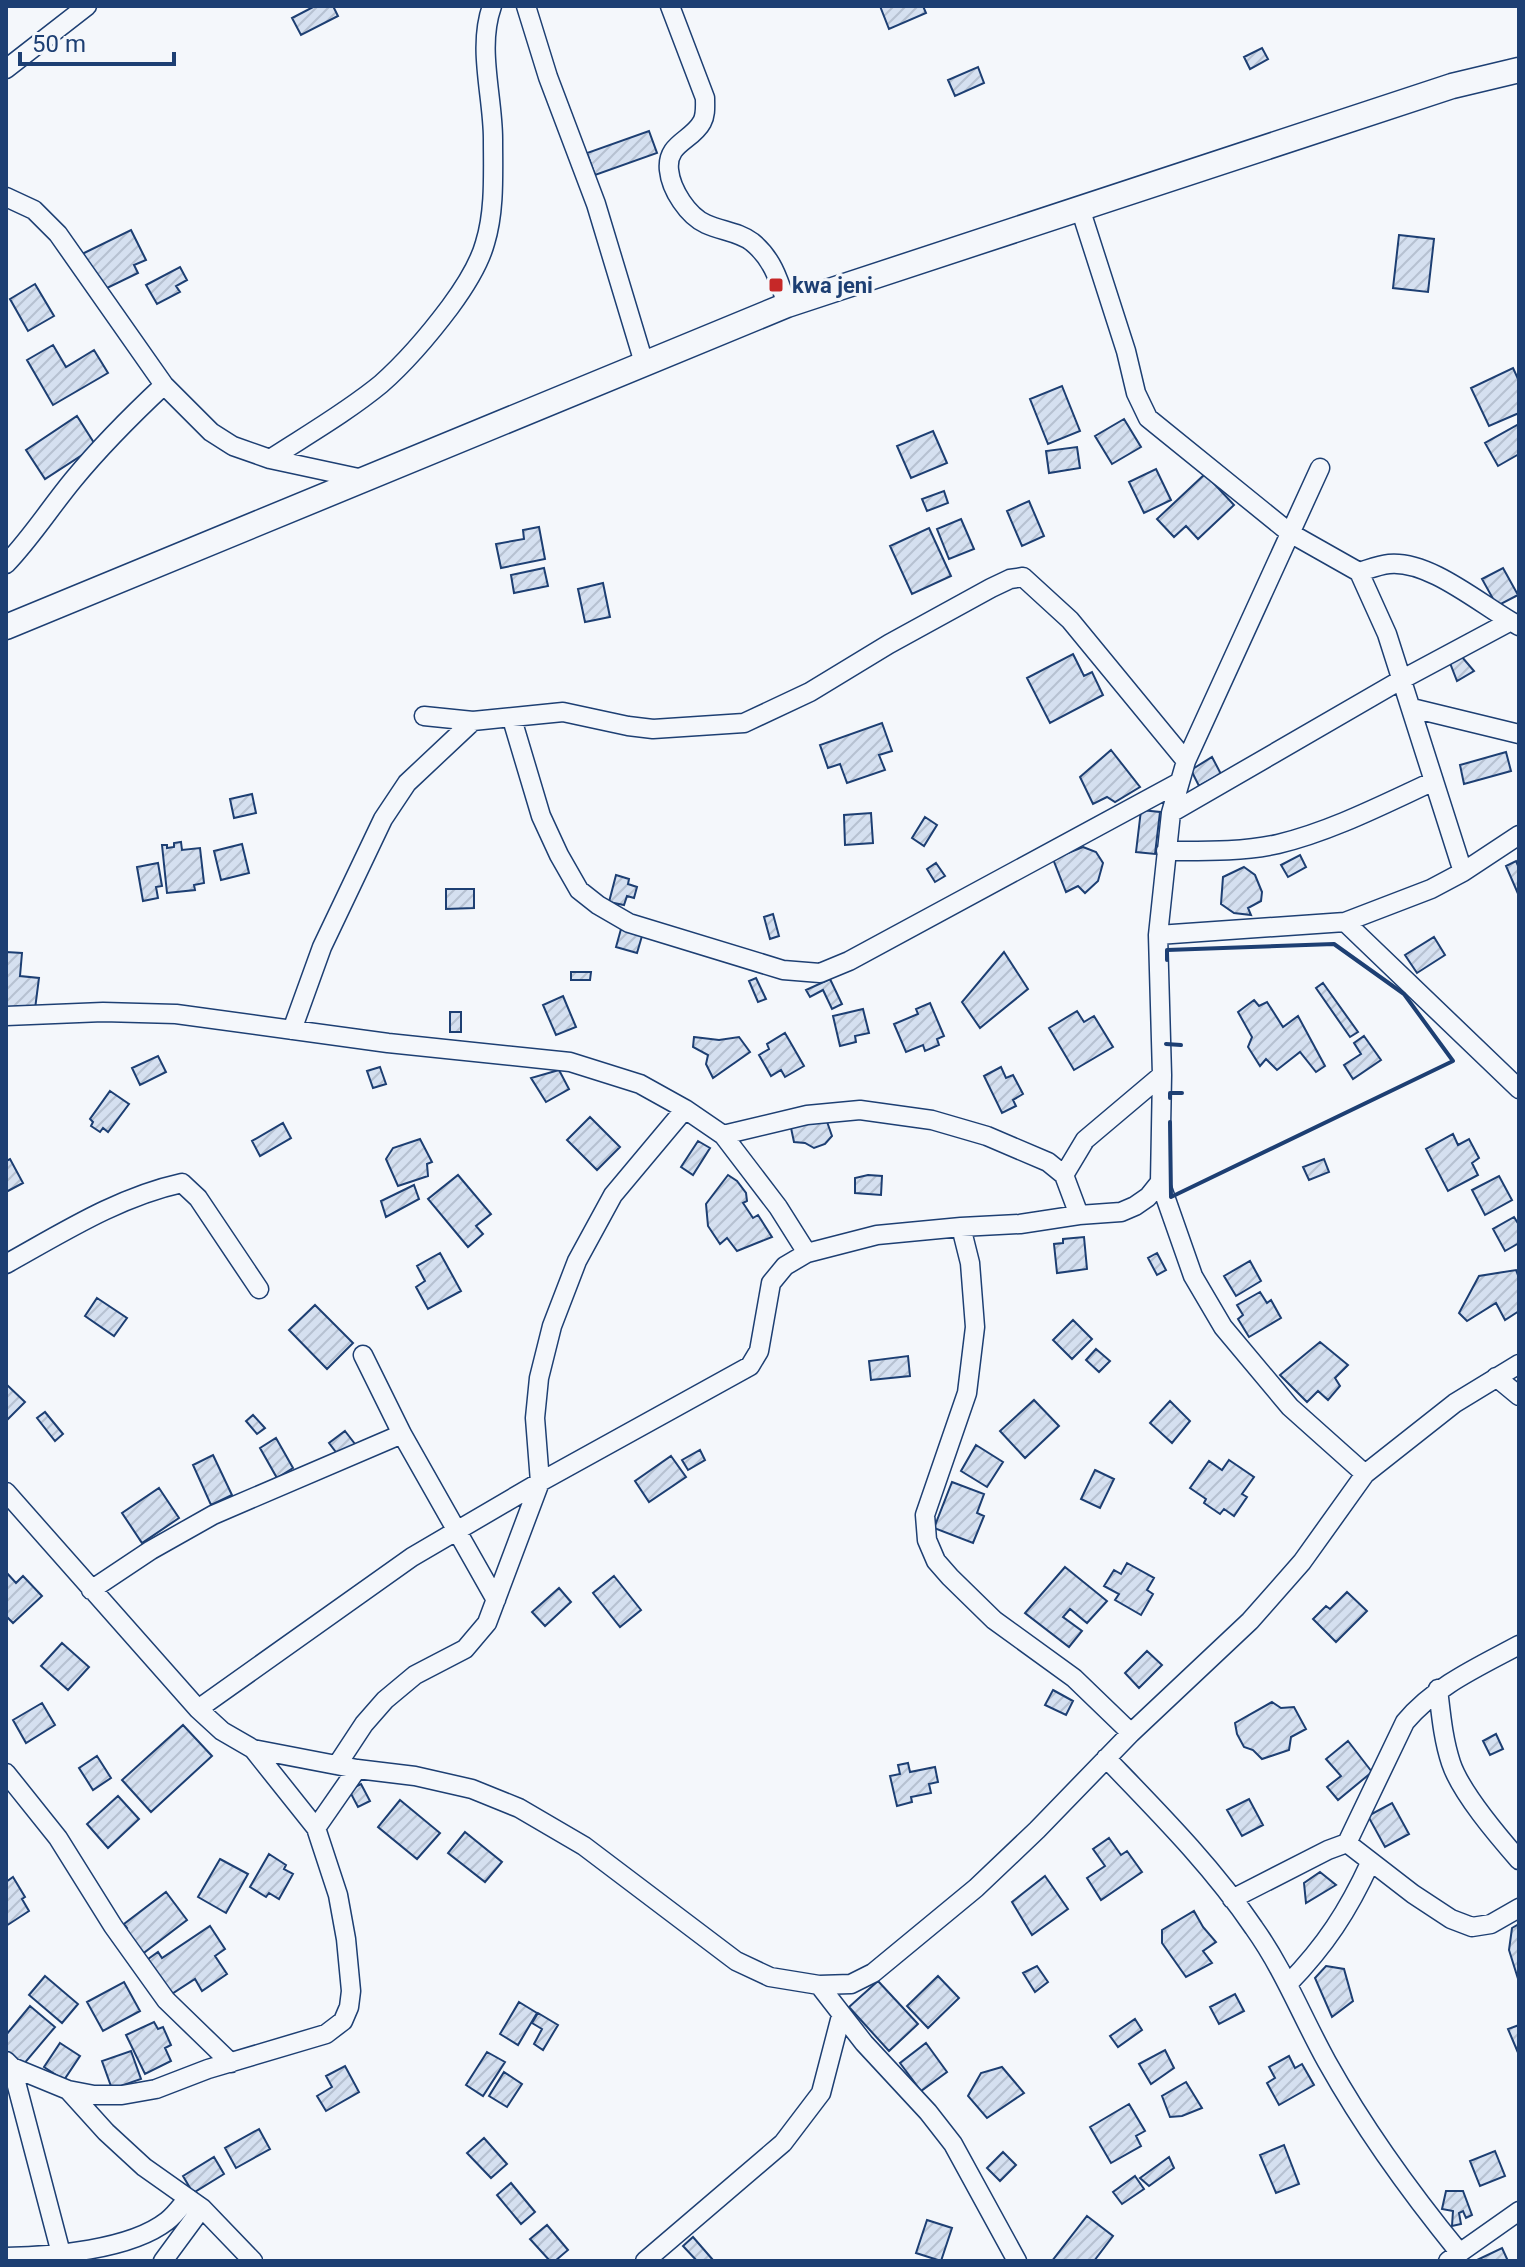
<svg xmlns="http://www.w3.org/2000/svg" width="1525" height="2267" font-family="Roboto,sans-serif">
<defs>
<pattern id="building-hatch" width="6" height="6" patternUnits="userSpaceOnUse" patternTransform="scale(2)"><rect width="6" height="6" fill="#d5e0f0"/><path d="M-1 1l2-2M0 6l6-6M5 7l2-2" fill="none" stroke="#b6c1d1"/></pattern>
</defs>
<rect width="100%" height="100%" fill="#f4f7fb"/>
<path fill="url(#building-hatch)" stroke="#1d3f73" stroke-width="2" d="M315,6h18l5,10 -37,19 -9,-17z
M880,6h43l3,7 -37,16z
M1262,48l6,11 -18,10 -6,-12z
M978,67l6,16 -29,13 -7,-16z
M649,131l8,22 -62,22 -8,-22z
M131,230l15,30 -12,5 4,8 -37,18 -19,-37z
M1399,235l35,4 -6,53 -35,-4z
M180,267l7,13 -11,6 4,6 -23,12 -11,-19z
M35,284l19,32 -26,15 -18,-32z
M53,345l13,22 28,-17 14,23 -55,32 -26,-45z
M1513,368l6,13v32l-30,13 -18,-38z
M1062,386l18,45 -32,13 -18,-45z
M77,416l19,30 -51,33 -19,-29z
M1124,419l17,28 -29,17 -17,-28z
M1519,424v30l-21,12 -13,-23z
M933,431l14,32 -36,15 -14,-32z
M1077,447l3,21 -31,5 -3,-22z
M1156,469l15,31 -27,13 -15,-31z
M1205,474l29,31 -36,34 -12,-13 -12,11 -17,-18z
M944,491l4,12 -21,8 -5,-12z
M1029,501l15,35 -22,10 -15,-35z
M961,519l13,30 -25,10 -12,-30z
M539,527l6,32 -44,9 -5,-24 28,-5 -1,-9z
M929,528l22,48 -39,18 -22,-48z
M544,568l4,18 -34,7 -3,-18z
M1503,568l15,27 -21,11 -15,-27z
M603,583l7,34 -25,5 -7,-33z
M1073,654l11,22 8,-4 11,23 -53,28 -23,-45z
M1462,657l12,14 -17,10 -7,-18z
M882,723l10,28 -13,4 6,15 -38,13 -7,-19 -12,4 -8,-23z
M1111,750l29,37 -25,15 -8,-5 -14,7 -13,-27z
M1506,752l5,19 -47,13 -4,-19z
M1212,757l9,17 -22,12 -8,-16z
M252,794l4,19 -22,5 -4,-19z
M1141,810l19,2 -5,42 -19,-2z
M871,813l2,30 -28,2 -1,-30z
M925,817l12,8 -13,21 -12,-8z
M181,842l1,8 18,-2 4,35 -10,2 1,5 -28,3 -5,-48h5v3l7,-1v-4z
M242,844l7,29 -28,7 -7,-29z
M1083,847l13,5 7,11 -5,18 -13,12 -7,-7 -12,6 -13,-33z
M1300,855l6,12 -18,10 -7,-12z
M1516,861l3,7v28l-13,-30z
M158,863l4,23 -6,1 2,11 -15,3 -6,-34z
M936,863l9,13 -10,6 -8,-13z
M1244,867l11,8 7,17 -1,9 -13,7 3,7 -17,-2 -13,-9 2,-27z
M616,875l13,4 -1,5 9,3 -3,11 -7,-2 -3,9 -15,-3z
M446,889h28v19l-28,1z
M773,914l6,22 -9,3 -6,-22z
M621,929l21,7 -5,17 -21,-6z
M1434,937l11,18 -28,18 -12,-18z
M6,952l16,1 -2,23 19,2 -4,31 -29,-1z
M1004,952l24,37 -48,39 -18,-26z
M571,972h20l-1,8h-19z
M756,978l10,21 -8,3 -9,-21z
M830,979l12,25 -10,5 -9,-19 -13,7 -4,-7z
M1323,983l35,49 -8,5 -34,-49z
M563,996l13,31 -20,8 -13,-30z
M1254,1000l5,6 8,-4 16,25 15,-11 27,50 -9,6 -16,-20 -23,18 -11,-11 -6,7 -12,-19 4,-10 -14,-25z
M930,1003l14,33 -7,3 2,6 -14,6 -2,-6 -17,7 -12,-28 24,-10 -2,-5z
M863,1009l6,24 -14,3 1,6 -16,4 -7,-30z
M1077,1011l7,11 10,-6 19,31 -39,23 -25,-42z
M450,1012h11v20h-11z
M785,1033l19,33 -19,11 -4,-7 -10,6 -12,-21 10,-6 -2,-5z
M1364,1036l17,24 -28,19 -9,-14 17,-11 -7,-11z
M694,1037l25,3 20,-3 11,15 -37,26 -7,-14 2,-9 -15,-8z
M158,1056l8,16 -26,13 -8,-17z
M380,1067l6,17 -13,4 -6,-17z
M1001,1067l5,11 7,-3 10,19 -10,6 3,6 -14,7 -18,-37z
M559,1070l10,19 -23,13 -15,-24z
M110,1091l19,13 -21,28 -5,-4 -3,4 -9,-6 2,-4 -3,-3z
M825,1116l7,20 -7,8 -11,4 -9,-5 -11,-1 -3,-14z
M590,1117l30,30 -23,23 -30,-30z
M283,1123l8,15 -31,18 -8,-15z
M1453,1134l5,11 11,-6 10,19 -7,5 6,12 -30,16 -22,-42z
M420,1139l12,23 -5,2 1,12 -30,10 -12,-27 7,-11z
M698,1141l12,7 -17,27 -12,-8z
M10,1159l13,24 -17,9v-31z
M1324,1159l5,13 -20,8 -6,-13z
M458,1175l33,39 -15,12 7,8 -15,13 -40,-48z
M728,1175l9,6 9,12 1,8 -4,2 10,15 5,-3 14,22 -35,14 -10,-13 -7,6 -12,-18 -2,-22z
M868,1175l14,1 -1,19 -26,-2v-15z
M1499,1176l13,24 -27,15 -13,-25z
M414,1185l5,14 -33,18 -5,-16z
M1514,1217l5,8v18l-14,8 -12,-22z
M1084,1237l3,32 -30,4 -3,-29 9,-1v-4z
M440,1253l21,38 -33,18 -12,-22 9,-6 -8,-15z
M1157,1253l9,17 -9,5 -9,-17z
M1250,1261l11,20 -25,15 -12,-20z
M1516,1270l3,8v33l-14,9 -9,-17 -29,18 -8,-8 20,-37z
M1260,1292l7,11 4,-3 10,18 -32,19 -11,-18 5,-4 -6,-10z
M97,1298l30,20 -13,18 -29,-20z
M315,1305l38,38 -26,26 -38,-39z
M1073,1320l19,19 -20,20 -19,-19z
M1320,1342l28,23 -13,13 5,8 -12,14 -10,-9 -11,11 -27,-27z
M1096,1349l14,12 -11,11 -13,-12z
M908,1356l2,20 -39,4 -2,-19z
M6,1384l19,18 -19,19z
M1034,1400l25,26 -34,32 -25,-27z
M1170,1401l20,20 -18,22 -22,-20z
M45,1412l18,22 -8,7 -18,-23z
M253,1415l12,13 -8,6 -11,-13z
M345,1431l10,13 -16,12 -10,-13z
M276,1438l17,30 -16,10 -17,-30z
M976,1445l27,17 -16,25 -26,-16z
M700,1450l5,10 -17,10 -6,-10z
M213,1455l19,40 -21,10 -18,-40z
M671,1456l15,21 -37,25 -14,-21z
M1229,1460l25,17 -12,17 5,3 -13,19 -10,-7 -4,5 -16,-11 2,-4 -16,-11 19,-27 13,9z
M1095,1470l19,9 -14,29 -19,-9z
M952,1482l32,12 -7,19 7,3 -11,27 -39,-15z
M159,1488l20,30 -37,25 -20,-30z
M1127,1563l27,15 -7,12 6,4 -12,21 -26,-15 4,-6 -15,-8 10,-16 7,4z
M1065,1567l42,34 -20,22 -17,-14 -7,8 19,14 -13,16 -44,-34z
M6,1572l10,11 7,-7 19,20 -29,27 -7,-7z
M614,1576l27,34 -21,17 -27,-34z
M559,1588l12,14 -26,24 -13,-14z
M1347,1592l20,19 -31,31 -23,-23 13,-13 4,3z
M62,1643l27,24 -21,23 -27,-24z
M1147,1651l15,14 -23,23 -14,-15z
M1053,1690l20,11 -7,14 -21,-10z
M1272,1702l9,6 13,-1 12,22 -15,8 -2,13 -27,9 -9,-9 -9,-3 -7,-13 -2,-11z
M42,1703l13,22 -29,18 -13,-23z
M183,1725l29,31 -61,56 -29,-32z
M1496,1734l7,15 -13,6 -7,-14z
M1348,1741l24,31 -34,28 -11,-13 14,-11 -15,-17z
M97,1756l14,22 -18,12 -14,-22z
M908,1763l2,9 25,-5 3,15 -9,2 2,9 -20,4 1,5 -15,4 -7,-30 10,-2 -2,-9z
M361,1784l9,17 -12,6 -9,-17z
M118,1796l21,23 -31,29 -21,-24z
M1249,1799l14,26 -21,11 -15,-26z
M400,1800l40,33 -23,26 -39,-32z
M1392,1803l17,31 -24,13 -17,-31z
M465,1832l37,30 -17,20 -37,-29z
M1109,1838l12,17 6,-4 15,21 -41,28 -14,-22 18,-12 -12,-17z
M269,1854l17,11 -2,4 9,5 -14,25 -10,-6 -3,4 -16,-10z
M220,1859l28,15 -22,39 -28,-16z
M1320,1872l16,13 -30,18 -2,-20z
M1045,1876l23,33 -36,26 -20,-33z
M13,1877l12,20 -3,2 7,12 -23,15v-44z
M166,1892l21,28 -46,35 -18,-24 4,-3 -3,-4z
M1194,1911l9,16 13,15 -13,9 9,12 -26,14 -24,-34v-13z
M1519,1924v58l-10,-32 3,-22z
M210,1926l15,23 -10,7 12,18 -25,17 -7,-12 -28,18 -23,-35 14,-10 4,6z
M1037,1966l11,16 -13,10 -12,-19z
M1326,1966l18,3 9,32 -21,16 -17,-39z
M45,1976l33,28 -16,19 -33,-28z
M938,1976l21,22 -31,30 -21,-22z
M878,1981l40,43 -29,27 -40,-44z
M124,1982l16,29 -37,20 -16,-29z
M1235,1994l9,17 -25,13 -9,-17z
M519,2002l18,11 -19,32 -18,-11z
M30,2006l25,21 -32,38 -17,-13v-17z
M538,2013l20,12 -15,25 -9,-6 8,-15 -10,-6z
M1135,2019l7,11 -24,17 -8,-11z
M154,2022l4,7 5,-2 8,18 -6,3 6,13 -26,13 -19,-39z
M1519,2025v30l-11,-26z
M60,2043l20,13 -16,24 -20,-13z
M926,2043l21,29 -26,19 -21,-28z
M1165,2050l9,18 -23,16 -12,-20z
M131,2051l10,28 -29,10 -10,-28z
M487,2052l18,10 -22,34 -17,-11z
M1289,2056l6,12 7,-4 12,21 -35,20 -12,-22 8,-5 -6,-11z
M345,2066l14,26 -33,19 -9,-15 15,-9 -6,-11z
M1002,2067l22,26 -37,25 -19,-22 13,-23z
M504,2072l18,12 -15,23 -18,-11z
M1186,2082l16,26 -20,8 -12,1 -8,-21z
M1129,2104l16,27 -9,5 5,10 -30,17 -21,-36z
M259,2129l11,20 -34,19 -11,-20z
M484,2138l23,26 -16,14 -24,-25z
M1284,2145l15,39 -23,9 -16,-38z
M1495,2151l10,25 -25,10 -10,-25z
M1003,2152l13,13 -16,16 -13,-13z
M214,2157l10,17 -31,19 -10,-17z
M1169,2157l5,11 -25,18 -9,-8z
M1135,2176l9,13 -22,15 -9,-12z
M511,2183l24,29 -14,12 -24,-29z
M1446,2191h17l9,24 -6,3 -3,-7 -4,2 2,11 -9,2 1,-15 -11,-2z
M1087,2216l26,20 -19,25h-42z
M927,2220l25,8 -11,33 -25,-8z
M547,2225l21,25 -13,11h-5l-20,-22z
M693,2237l20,23 -1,1h-15l-14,-15z
M1502,2248l6,13h-33z"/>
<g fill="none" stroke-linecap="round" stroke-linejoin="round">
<g stroke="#1d3f73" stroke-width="21">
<path id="minor" d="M526,6l22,71 48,127 48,159
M670,6l35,92c0,8 1,17 -3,24 -10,19 -36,21 -33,48 2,20 19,46 37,54 15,7 33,8 46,18 21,17 27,39 35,63
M6,69l81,-63
M6,197l28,13 24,24 106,151 47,47 22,14 37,13 93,20
M1080,208l46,143 10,42 12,25 142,115 69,39c10,-3 20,-7 30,-8 42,-4 94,43 130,62
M270,459c37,-24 77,-47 111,-75 26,-23 48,-49 69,-77 14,-19 29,-42 35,-64 10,-32 8,-70 8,-104 0,-43 -16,-91 -1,-133
M6,564c25,-26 44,-56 67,-84 28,-34 59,-65 91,-95
M1359,572l28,62 76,238
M1412,708l107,26
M424,716l49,5 90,-9 65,14 25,3 91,-6 66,-31 79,-48 102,-56 19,-9 13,-2 47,43 116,141
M512,719l29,97 18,39 20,35 19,15 31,18 154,47 37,3 29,-12 329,-178
M1171,813l228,-132 112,-60
M1166,851c38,0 76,1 112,-7 54,-13 106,-40 156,-63
M1345,922l174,167
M1158,935l187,-13 86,-33 32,-17 56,-37
M6,1016l97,-4 73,2 212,29 182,19 70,22 45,25 38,26 55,72 29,46
M292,1030l30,-83 61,-128 24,-36 66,-62
M723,1135l84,-20 53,-5 72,10 55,16 61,26 16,13 15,40
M1064,1175l21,-35 77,-65
M1160,1182l33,94 30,51 67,80 75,67
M961,1227l9,36 5,64 -8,66 -42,122 2,25 9,21 14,16 44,43 80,58 57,55
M6,1264c56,-31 112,-67 176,-81l16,15 61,91
M363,1355l39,79 94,166
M1496,1377l23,19
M6,1492l192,217 24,22 31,18 104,20 58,7 57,13 47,19 65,38 152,115 34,16 49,8 32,-1 22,-11 103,-85 61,-58 94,-97 119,-112 52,-59 63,-88 90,-71 64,-39
M91,1590l60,-40 62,-35 189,-81
M1438,1689c3,25 5,50 13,74 10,30 47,73 68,97
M198,1709l214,-152 128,-75 210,-116 9,-15 12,-68 14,-17 22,-13 70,-18 84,-8 59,-3 59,-9 42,-3 14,-6 13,-9 12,-15 2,-107 -4,-140 13,-122 15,-52 134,-293
M1106,1758c52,54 106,108 148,170 30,42 48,89 73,134 38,68 83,130 132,190
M337,1765l27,-41 21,-24 30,-25 50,-26 22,-26 53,-141 -5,-64 4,-40 13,-52 25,-65 36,-66 72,-86
M6,1773l52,65 55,88 53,74 65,63
M316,1828l41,-59
M1347,1843l58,-121c30,-36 73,-55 114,-77
M1232,1899l96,-49 19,-7 66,51 38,25 21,8 19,-3 28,-16
M1288,1984c37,-38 60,-73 82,-121
M819,1985l45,58 64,69 25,32 64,117
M6,2061l6,6 51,194
M12,2067l56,23 26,5h28l34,-6 52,-20 118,-35 17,-13 6,-14 2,-16 -5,-52 -8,-44 -22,-67 -63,-79
M68,2090l38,42 38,35 58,41 51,53
M6,2257c46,-1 124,-7 161,-36 8,-6 14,-15 21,-23
M163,2261l39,-53
M645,2261l138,-118 38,-50 20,-77
M1448,2261l71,-50"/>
</g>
<g stroke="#1d3f73" stroke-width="27">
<path id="tertiary" d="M6,627l781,-322 665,-219 67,-16"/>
</g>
<use href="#minor" stroke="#f4f7fb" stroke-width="18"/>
<use href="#tertiary" stroke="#f4f7fb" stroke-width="24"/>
<path stroke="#1d3f73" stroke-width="4" d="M1167,960v-10l167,-6 70,50 49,67 -282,136 -1,-75
M1166,1044l15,1
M1170,1098v-5h12"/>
</g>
<rect fill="#c62828" stroke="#f4f7fb" stroke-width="3" x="768" y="277" width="16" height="16" rx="4"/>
<g text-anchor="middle" stroke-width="6" stroke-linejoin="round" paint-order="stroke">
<g font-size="22" font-weight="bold" fill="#1d3f73" stroke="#f4f7fb" text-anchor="start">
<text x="792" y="293">kwa jeni</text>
</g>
</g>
<rect width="1525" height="2267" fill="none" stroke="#1d3f73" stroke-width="16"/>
<path d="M20 52v12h154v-12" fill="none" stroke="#1d3f73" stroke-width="4"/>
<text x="32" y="52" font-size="24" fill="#1d3f73" stroke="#f4f7fb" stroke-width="6" paint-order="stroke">50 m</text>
</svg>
